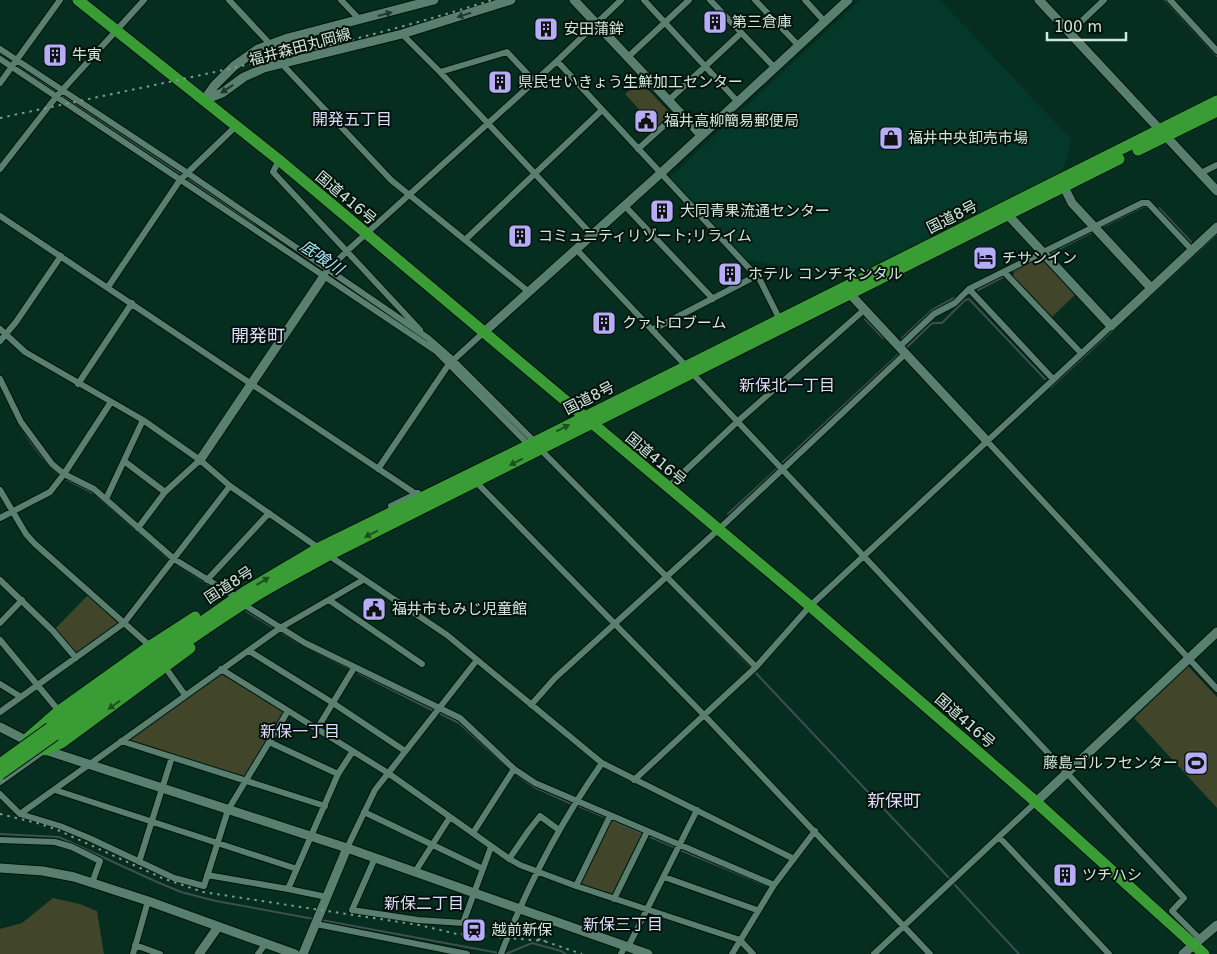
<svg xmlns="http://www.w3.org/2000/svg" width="1217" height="954" font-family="'DejaVu Sans','Noto Sans JP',sans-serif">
<rect width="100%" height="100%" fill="#052d20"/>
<path fill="#043929" d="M860,0h80l129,137 2,3 -8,31 -214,108 -105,-20 -74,-80 1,-3z"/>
<path fill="#41462a" d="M640,81l31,33 -14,15 -32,-35z
M1042,258l34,36 -25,24 -38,-41 1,-5z
M90,593l33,29 -47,36 -23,-27z
M1188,666l29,31v111l-83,-90z
M221,669l67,42 -42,69 -125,-39z
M608,820l36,14 -30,65 -36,-13z
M53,898l27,6 17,7 7,43h-104v-25l22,-6z"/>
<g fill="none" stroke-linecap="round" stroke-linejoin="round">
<path stroke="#3f4f4f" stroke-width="2" d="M1165,0l52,56
M0,54l12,8
M16,65l174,115 123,85
M1159,208l32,34
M1104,226l40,-20 3,1
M1051,253l41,-21
M1013,271l28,-13
M978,290l25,-13
M865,319l18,19
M902,338l30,-28 22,-12
M906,348l25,-24 3,-1h8l23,-23 4,-1 76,80
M1051,387l166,-153
M12,409c8,20 31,53 48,66
M781,464l119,-111
M64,478l29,15
M97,496l73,64
M728,514l50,-46
M174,563l51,32
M660,574l91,93
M246,611l29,18
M279,631l19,12
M307,647l127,64
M754,671l196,208
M439,713l20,10 46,42
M517,775l17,12 38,17
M576,805l31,13
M611,820l32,14
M0,834l59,3 98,45 24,10 35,9 98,18
M648,836l28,12
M680,850l88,36
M953,883l66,71
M321,920l178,33
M506,954l26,-11 29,8 5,3"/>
<g stroke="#00140b" stroke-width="8">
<path id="street" d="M229,0l41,44
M341,0l19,20
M644,0l94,102
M710,0l65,68
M755,0l44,46
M805,0l20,22
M1170,0l47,51
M1069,33l35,-33
M402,34l38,38 152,163
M0,49l186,123 242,166 25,22 82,82
M628,57l61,-57
M0,59l436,292 93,94
M557,61l203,219 20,40
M282,64l109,116 138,112
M440,72l67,-20 27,29
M0,83l60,-83
M668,101l73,-68
M638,149l41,-37
M279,160l-6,12 147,158
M0,169l56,-72 88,-97
M1201,173l16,-8
M624,205l89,94
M0,216l416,278
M465,240l137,-130
M576,249l111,118
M326,272l21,-21 210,-190 64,-61
M1004,272l77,81
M108,287l72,-107 56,-54
M969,289l84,90
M0,329l25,23 118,68 57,40 30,26 90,63
M652,330l104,-54
M0,341l16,-19 45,-66
M899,347l35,-33 21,-11 14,-14 173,-86h6l44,47
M692,373l492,525 -12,13 29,29
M0,379l21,43 31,42 12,10 30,15 80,70 62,38
M78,384l54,-81
M986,440l231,249
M541,450l215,217
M124,461l41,31
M378,469l71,-105 34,-31
M476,482l228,233 226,239
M667,488l70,-66 127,-112
M0,490l26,44 8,9 116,103
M106,499l37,-79
M391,506l27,-13
M0,518l50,-26 14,-18 47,-72
M138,528l27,-36 35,-32
M328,555l119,80 155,128 192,96
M0,580l53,51 23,27
M207,580l62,-67
M329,600l93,64
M243,604l62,39 155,75 54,51 21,14 239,102
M0,623l22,-23
M0,640l59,71
M249,651l84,52 72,48
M165,667l20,28
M221,669l167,104 120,85 12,7 56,21 164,54 13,14
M0,684l21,13
M531,705l24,-27 164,-149 186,-175
M0,712l124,-89 106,-137
M317,729l37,-61
M121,741l204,65
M269,742l69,32
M634,780l122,-113 54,-61 301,-280
M0,782l45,-32
M55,790l242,79
M0,794l20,20 40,12 29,12 85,40 30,8 24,-76 60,-99
M364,812l119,57
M20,814l260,-186 83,-48
M473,833l41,-64
M999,837l110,117
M0,840l55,2 17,5 28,14 -8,22
M347,848l28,-58 102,-130
M375,858l-23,52 66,10 45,3 28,-76
M509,859l20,-29 11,-14 19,14
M139,862l33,-105
M415,872l35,-55
M207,875l81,14 50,-115 15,-23
M664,877l93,33
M576,886l34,-70
M288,889l39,8
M614,899l33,-67
M316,924l151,30
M135,945l25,9
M628,947l69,-137
M133,954l15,-53
M258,954l8,-11
M501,954c26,-68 59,-131 101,-191
M621,954l4,-8
M732,954l42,-69 41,-54
M874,954l162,-152"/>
</g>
<g stroke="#00140b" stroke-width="11">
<path id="secondary" d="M574,0l127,135
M1039,0l178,191
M204,100l18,-7 22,-16 20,-9 138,-34 109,-34
M204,100l10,-14 20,-20 24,-17 30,-11 146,-38
M1064,187l8,16 79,85
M1008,215l103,111 106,-99
M850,294l136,146
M483,333l178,-160 187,-173
M200,460l124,-184
M0,727l45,23 302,98 301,106
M1036,802l181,-170
M0,868l43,3 31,6 74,24 147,53
M199,954l19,-27
M303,954l44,-106
M1183,954l34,-29"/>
</g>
<g stroke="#00140b" stroke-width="13">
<path id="highway" d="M78,0l201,160 531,446 226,196 168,152
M1138,150l79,-39
M50,728l196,-137 73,-43 210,-103 688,-344
M55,735c64,-46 128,-93 194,-135 26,-16 53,-30 80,-45l790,-396
M28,738l31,-27 91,-65 45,-29
M45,750l16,-7 129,-95"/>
</g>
<use href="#street" stroke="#587f6f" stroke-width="6"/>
<use href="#secondary" stroke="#587f6f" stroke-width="9"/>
<use href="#highway" stroke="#399c35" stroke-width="11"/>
<path stroke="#7e9b90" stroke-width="2" stroke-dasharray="2.5 5" stroke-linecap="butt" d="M0,118c165,-36 331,-67 492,-118
M0,814l41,10 19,7 102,47 41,14 216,33 38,9 88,7
M538,939l44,15"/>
<g stroke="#00140b" stroke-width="13" stroke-linecap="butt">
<path id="highway-bridge" d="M0,764l50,-36
M0,774l55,-39"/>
</g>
<use href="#highway-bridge" stroke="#399c35" stroke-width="11"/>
</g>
<defs><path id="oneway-solid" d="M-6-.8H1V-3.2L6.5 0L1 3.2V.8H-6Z" transform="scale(1.25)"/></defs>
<g fill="#21382f">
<use href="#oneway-solid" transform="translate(385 14) rotate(-15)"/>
<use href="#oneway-solid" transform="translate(464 15) rotate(162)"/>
<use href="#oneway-solid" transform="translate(227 89) rotate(147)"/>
</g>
<g fill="#1c501e">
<use href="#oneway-solid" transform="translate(563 428) rotate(-27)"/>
<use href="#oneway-solid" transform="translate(516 462) rotate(153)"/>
<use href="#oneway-solid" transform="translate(371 534) rotate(153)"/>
<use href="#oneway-solid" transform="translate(263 581) rotate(-31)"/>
<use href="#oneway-solid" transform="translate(114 705) rotate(145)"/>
</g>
<defs>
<g id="building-square" transform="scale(1.25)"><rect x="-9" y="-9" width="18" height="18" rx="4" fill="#b6acf8" stroke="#04120c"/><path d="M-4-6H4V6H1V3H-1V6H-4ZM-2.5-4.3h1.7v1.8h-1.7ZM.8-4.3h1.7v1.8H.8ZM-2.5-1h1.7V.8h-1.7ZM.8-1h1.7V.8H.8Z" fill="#111"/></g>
<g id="civic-square" transform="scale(1.25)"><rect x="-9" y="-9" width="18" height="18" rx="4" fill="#b6acf8" stroke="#04120c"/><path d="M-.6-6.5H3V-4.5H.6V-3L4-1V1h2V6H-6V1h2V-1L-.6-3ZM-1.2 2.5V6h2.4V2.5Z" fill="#111"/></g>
<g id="shop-square" transform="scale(1.25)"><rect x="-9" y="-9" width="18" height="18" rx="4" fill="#b6acf8" stroke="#04120c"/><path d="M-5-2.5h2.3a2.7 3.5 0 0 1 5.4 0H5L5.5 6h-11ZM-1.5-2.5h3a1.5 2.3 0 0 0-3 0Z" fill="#111"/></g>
<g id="hotel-square" transform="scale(1.25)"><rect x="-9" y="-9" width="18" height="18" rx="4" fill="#b6acf8" stroke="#04120c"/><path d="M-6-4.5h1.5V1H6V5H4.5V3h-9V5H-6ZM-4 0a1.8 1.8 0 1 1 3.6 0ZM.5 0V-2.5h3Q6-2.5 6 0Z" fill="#111"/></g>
<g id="stadium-square" transform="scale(1.25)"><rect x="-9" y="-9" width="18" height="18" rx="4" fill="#b6acf8" stroke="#04120c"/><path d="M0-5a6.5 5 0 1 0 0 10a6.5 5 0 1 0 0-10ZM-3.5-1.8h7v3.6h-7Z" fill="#111"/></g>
<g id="station-square" transform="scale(1.25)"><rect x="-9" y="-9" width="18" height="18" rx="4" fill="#b6acf8" stroke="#04120c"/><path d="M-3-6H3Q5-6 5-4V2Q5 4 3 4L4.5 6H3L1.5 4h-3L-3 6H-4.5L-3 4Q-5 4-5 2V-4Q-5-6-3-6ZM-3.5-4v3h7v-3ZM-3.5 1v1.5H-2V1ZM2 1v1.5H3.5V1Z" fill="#111"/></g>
</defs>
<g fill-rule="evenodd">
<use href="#building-square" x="715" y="22"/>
<use href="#building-square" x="546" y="29"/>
<use href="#building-square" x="55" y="55"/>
<use href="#building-square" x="500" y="82"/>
<use href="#civic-square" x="646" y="121"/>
<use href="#shop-square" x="891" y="138"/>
<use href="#building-square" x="662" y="211"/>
<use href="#building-square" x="520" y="236"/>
<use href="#hotel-square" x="985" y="258"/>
<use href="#building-square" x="730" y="274"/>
<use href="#building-square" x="604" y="323"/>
<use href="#civic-square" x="374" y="609"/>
<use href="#stadium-square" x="1196" y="763"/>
<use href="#building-square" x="1065" y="875"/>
<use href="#station-square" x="474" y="930"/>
</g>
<g text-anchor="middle" stroke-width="4" stroke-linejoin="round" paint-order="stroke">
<g font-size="15" fill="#d1e6dc" stroke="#04120c" text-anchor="start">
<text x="732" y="27">第三倉庫</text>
<text x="564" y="34">安田蒲鉾</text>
<text x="72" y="60">牛寅</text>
<text x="518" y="87">県民せいきょう生鮮加工センター</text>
<text x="664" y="126">福井高柳簡易郵便局</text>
<text x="908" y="143">福井中央卸売市場</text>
<text x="680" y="216">大同青果流通センター</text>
<text x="538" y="241">コミュニティリゾート;リライム</text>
<text x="1002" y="263">チサンイン</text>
<text x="748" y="279">ホテル コンチネンタル</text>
<text x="622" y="328">クァトロブーム</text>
<text x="392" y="614">福井市もみじ児童館</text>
<text x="1178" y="768" text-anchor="end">藤島ゴルフセンター</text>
<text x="1082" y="880">ツチハシ</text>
<text x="492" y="935">越前新保</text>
</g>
<g font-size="15" fill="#d1e6dc" stroke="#04120c">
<text transform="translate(300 47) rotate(-15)" y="5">福井森田丸岡線</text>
<text transform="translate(346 198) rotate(40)" y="5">国道416号</text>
<text transform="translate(952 217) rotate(-27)" y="5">国道8号</text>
<text transform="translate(589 398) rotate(-27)" y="5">国道8号</text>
<text transform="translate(656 459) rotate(40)" y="5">国道416号</text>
<text transform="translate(229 585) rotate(-33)" y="5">国道8号</text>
<text transform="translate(965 721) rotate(41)" y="5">国道416号</text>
</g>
<g font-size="16" fill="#dfddfa" stroke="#04120c">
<text x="352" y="125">開発五丁目</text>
<text x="787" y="391">新保北一丁目</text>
<text x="300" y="737">新保一丁目</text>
<text x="424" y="909">新保二丁目</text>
<text x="623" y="930">新保三丁目</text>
</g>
<g font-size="16" font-style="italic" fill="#abeafb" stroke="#04120c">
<text transform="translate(322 257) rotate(34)" y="6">底喰川</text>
</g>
<g font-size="18" fill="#dfddfa" stroke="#04120c">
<text x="258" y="342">開発町</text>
<text x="894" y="807">新保町</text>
</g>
</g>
<path d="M1047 32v8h79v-8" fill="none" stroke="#d1e6dc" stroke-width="2.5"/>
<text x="1054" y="32" font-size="15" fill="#d1e6dc" stroke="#04120c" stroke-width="4" paint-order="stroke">100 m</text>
</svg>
